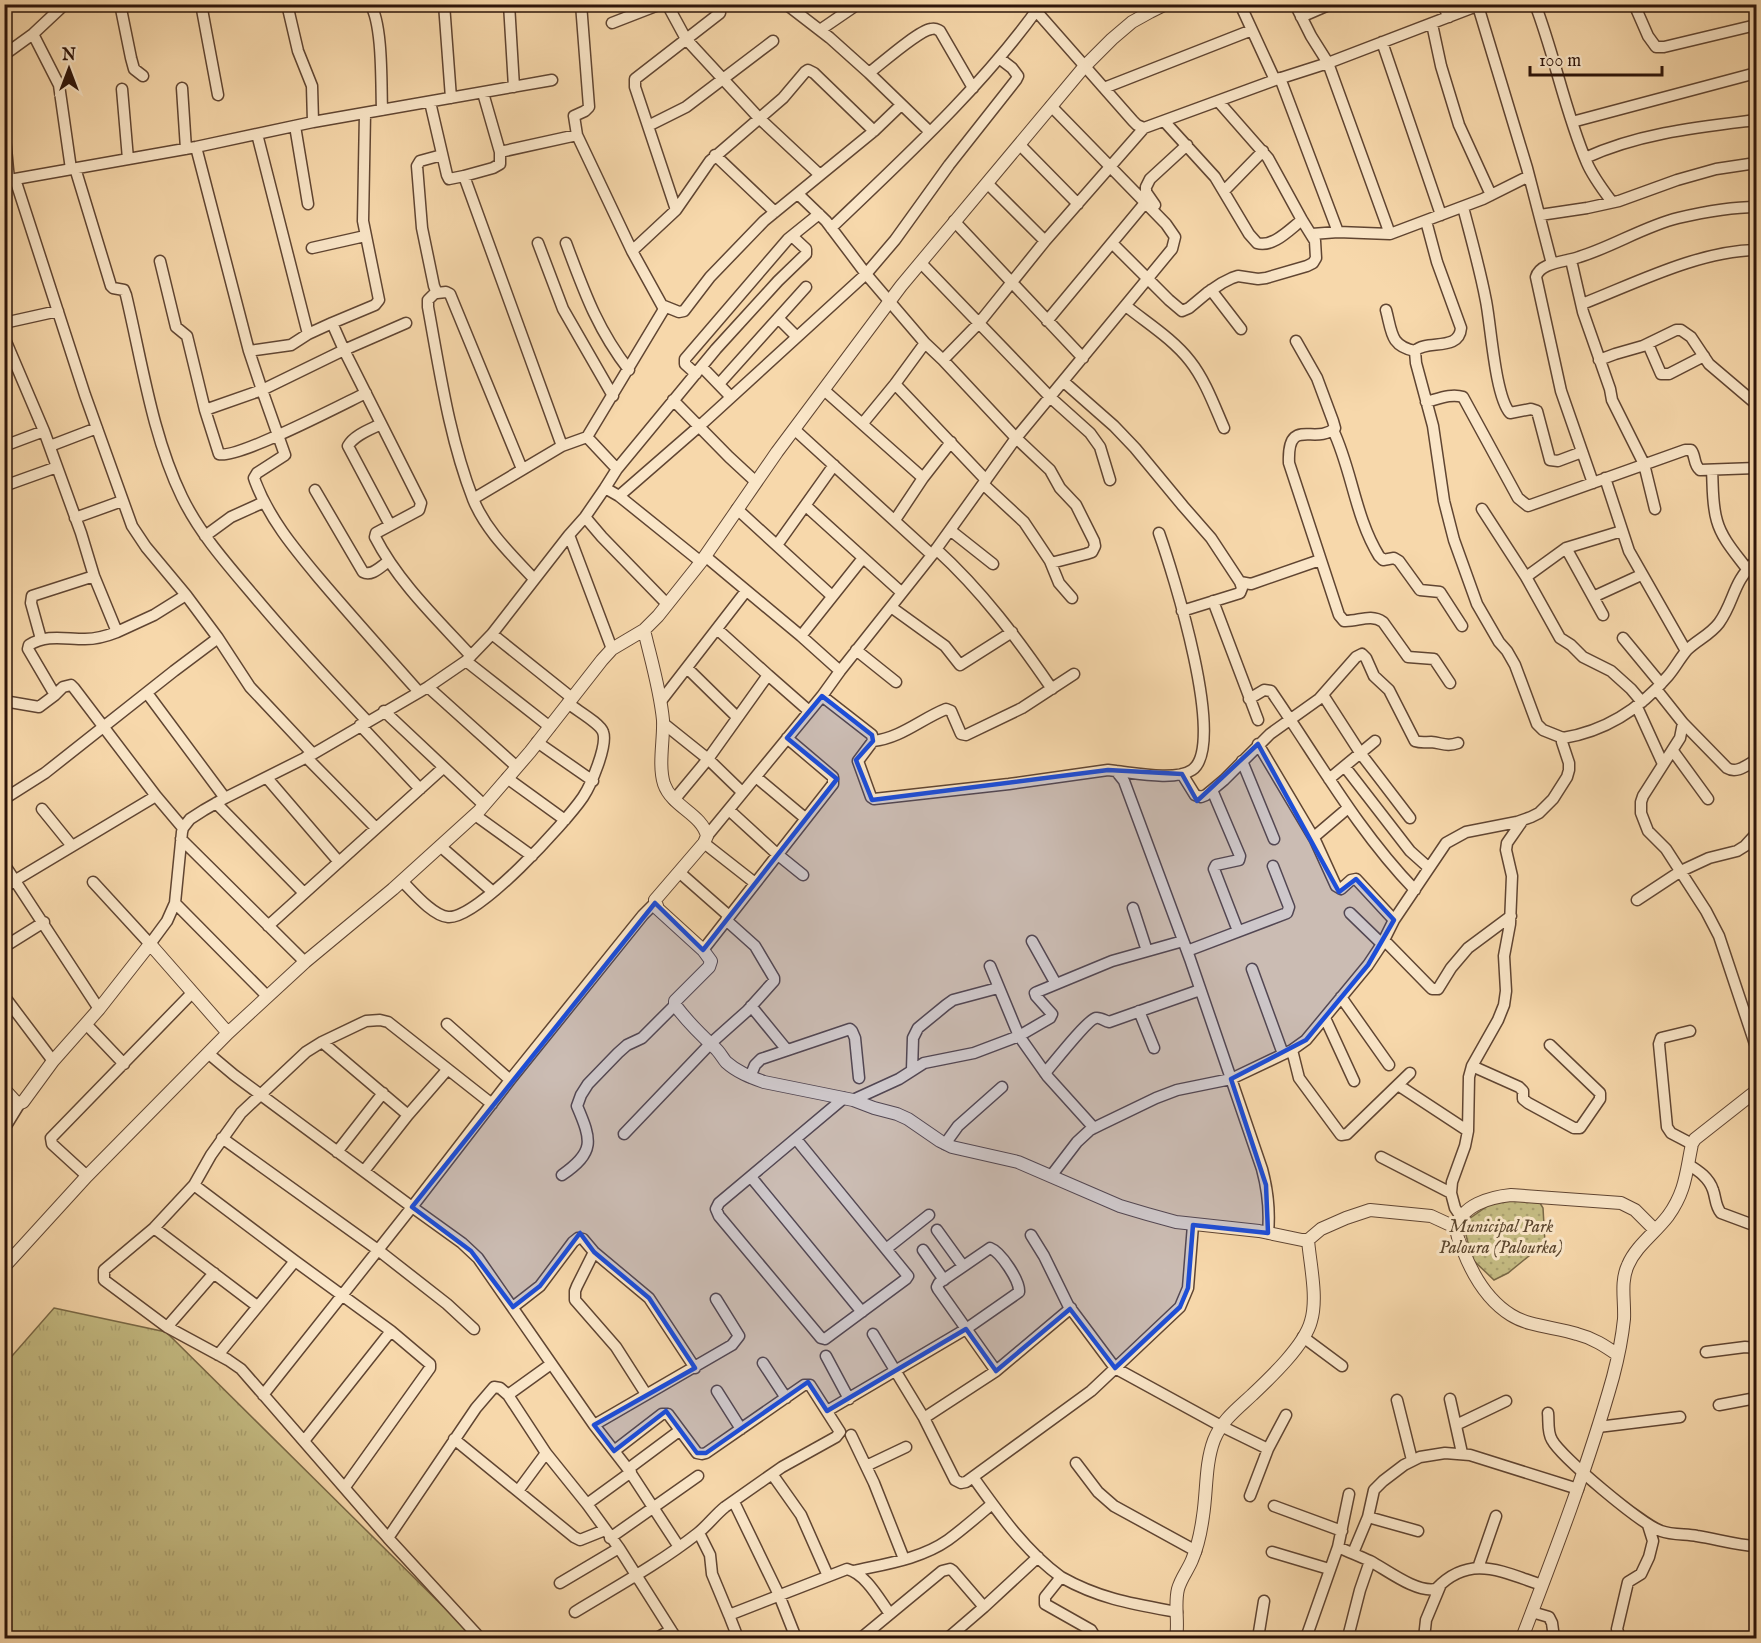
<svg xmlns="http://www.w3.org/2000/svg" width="1761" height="1643" font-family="'IM FELL English',serif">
<defs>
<pattern id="grass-tufts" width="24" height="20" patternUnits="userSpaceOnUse" patternTransform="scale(1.5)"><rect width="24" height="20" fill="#c5bc83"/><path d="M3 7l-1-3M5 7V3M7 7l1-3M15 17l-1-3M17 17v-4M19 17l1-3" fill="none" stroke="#aaa170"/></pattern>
<pattern id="park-dots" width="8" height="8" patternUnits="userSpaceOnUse" patternTransform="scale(1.5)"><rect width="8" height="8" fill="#c5bc83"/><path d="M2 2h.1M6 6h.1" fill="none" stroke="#aaa170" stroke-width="1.8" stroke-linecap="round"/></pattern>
</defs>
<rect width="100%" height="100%" fill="#f7d8ab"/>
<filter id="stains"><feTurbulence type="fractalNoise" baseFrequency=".00333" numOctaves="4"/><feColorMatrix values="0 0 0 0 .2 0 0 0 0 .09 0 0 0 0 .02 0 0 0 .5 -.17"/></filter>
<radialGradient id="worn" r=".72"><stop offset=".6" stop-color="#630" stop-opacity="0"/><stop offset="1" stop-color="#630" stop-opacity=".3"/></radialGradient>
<path fill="url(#grass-tufts)" stroke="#796846" stroke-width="1.5" d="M54,1308l112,24 309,306h-470v-274z"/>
<path fill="url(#park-dots)" stroke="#796846" stroke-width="1.5" d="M1506,1200l34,3 3,5 2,35 -37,30 -14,7 -22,-21 -8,-32 2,-6 23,-16z"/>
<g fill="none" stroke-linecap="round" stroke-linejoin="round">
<g stroke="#604532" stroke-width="13">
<path id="minor" d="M120,4l11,54 3,11 9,7
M201,4l17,91
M287,4l11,47 14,35 1,36
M370,4c13,20 11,81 12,106
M444,4l7,94
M509,4l5,83
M667,4l19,35 73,79 61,57
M786,4l44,34 39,35 61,59
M1030,4l103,117 4,4 7,3 131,-48 53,-17 154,-59
M1240,4l35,76
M1295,4l16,32 17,27 62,171
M1442,4l7,13
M1535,4c20,52 30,108 52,159 6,14 16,27 25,39
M1634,4l14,32 8,11h8l92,-22
M1478,6l49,162 25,96
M1301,17l30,-13
M612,23l49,-19
M1432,24l9,42 18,59 32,70
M820,30l38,-26
M33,34l26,51 12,84
M1382,42l59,173
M4,55l29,-21 32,-30
M869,73c13,-10 49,-42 62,-44 5,-1 5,0 9,2l33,57
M1280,78l58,154
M182,88l4,61
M1104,88l148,-58
M122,89l6,70
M430,102l17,73 2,4 15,-3 98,270
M1164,121l51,56 34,57 8,9c16,5 33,-14 45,-23
M1572,122l184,-49
M295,126l13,78
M648,126l38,-19 87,-66
M4,127l5,53
M257,134l51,200
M1020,145l58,59
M196,147l53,204 13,39 -57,20
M500,152l77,-17
M442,155l-22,6 -3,5 5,62 12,58 3,7 9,-1 4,2 72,175
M715,155l60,57
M1585,158c54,-25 114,-31 171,-38
M75,168l36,118 2,2 11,2 2,5c16,67 26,140 56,202 18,37 45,67 72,99 36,43 74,84 113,125
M464,176l29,-8 7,-4v-12l-17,-59
M15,179l70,216 47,131 14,21 40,48 32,43 32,49 63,67
M4,181l192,-34 117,-25 239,-42
M987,183l58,58
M1224,191l39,-40
M798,194l28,27 40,53 59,69 18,17 73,78 34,32 10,18 16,17 18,36 1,5 -3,6 -6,2 -35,9
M1155,205l-9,-13v-5l4,-8 37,-34
M1463,207c8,31 17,62 23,94 5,25 9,95 24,112l21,-4 6,2 13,49 8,1 24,-9
M676,210l-41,-123v-8l85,-66
M1540,215l47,-7 32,-7 58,-21 39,-11 40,-6
M954,221l129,137
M1426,221l11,41 24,66c-2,24 -34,11 -46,23l1,12 17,63 11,75 10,39 23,64 22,38 8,9 8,14 22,59 6,6 20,8
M831,228c73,-70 149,-139 208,-221
M1312,234l26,-2 52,2 93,-35 46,-23
M538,243l25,66 50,87
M566,243c18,48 31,86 63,127
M1113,244l56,56 13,11 7,-3 18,-15 15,-10 10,-5 6,-2 20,3 8,-1 41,-12 6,-3 3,-5 -1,-17 -13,-21 -34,-62 -50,-57
M312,248l53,-12
M632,251l44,-41 34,-49 73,-63 22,-26 3,-2 6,3 60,58
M1571,260l12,52 27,77 2,11 32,64 11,45
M160,261l16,66 11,9 18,74 14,44c17,6 124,-50 147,-61
M921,263l130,135 39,35 10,14 10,33
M1211,290l30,39
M436,292l-8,8v7c12,65 21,130 45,192
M1582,304c54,-21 116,-53 174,-54
M664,306l15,6 5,-1 26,-34 54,-56 110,-90 27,-26
M1126,306c21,17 47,33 64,55 15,19 24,44 34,67
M1386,310c6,22 4,36 29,41
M778,318l18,18
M1047,321l98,-118
M4,323l54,-12
M332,323l43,-18 4,-5 -16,-79 2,-108
M406,323l-62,27 77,153 -2,7 -43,23 -1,4c23,45 62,82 96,119
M4,337l40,94 37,102 13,43 23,56 37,-17 32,-20
M1296,341l21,37 16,43 2,7c-20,18 -48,-13 -46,35l50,152 5,6c14,1 26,-8 39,1l25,35 26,2 16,24
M1648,344l13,30h8l35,-18
M249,351l42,-6 17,-11 24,-11 12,27 -82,40 23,65 -28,18 -3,5 1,3c14,37 38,66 63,96 33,39 67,77 101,115
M943,360l36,-37 66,-82 99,-113
M1599,360l16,-6 28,-8 33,-16h5l10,7 18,27 47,40
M702,367l28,29
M696,374l-11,-10v-5l103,-120 31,-25
M1064,382l50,44 21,22 48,58 28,32 29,44 11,2 69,-24
M719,384l87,-97
M895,384l91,96
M824,390l99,88
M673,400l56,57 27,25
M1426,402c12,-3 25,-9 37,-5l55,101 10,8 157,-56h6c5,6 2,14 9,20l56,-2
M863,423l32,-39 30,-41
M381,424c-10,5 -27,11 -33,22l42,79
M794,429l138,126
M1333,430c19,40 22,87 46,126l4,4 11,-2 5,3 21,29 20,2 22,34
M587,437l30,32 -12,19
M4,446l40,-15
M50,446l47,-18
M617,469l99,-120 62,-68 28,-27v-5l-14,-13
M1712,470c1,16 0,35 5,51 5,18 19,33 30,48
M1605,478l24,73 57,100
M1593,483l-32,-92 -25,-114c4,-15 30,-15 43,-20 33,-10 66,-31 99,-39 26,-6 52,-11 78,-11
M983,484l41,38 26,39 9,22 13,15
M4,486l53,-19
M315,490l48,82c9,5 18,-6 26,-11
M619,496l85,-74 162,-148 29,-34 54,-75 67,-85 2,-4 -6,-8 -13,-10
M806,506l95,86
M737,509l95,87
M1482,509l44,68 34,61 11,7 12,12 28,14 20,18 11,13
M585,517l17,20 65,67
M75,518l47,-17
M895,520l28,-42 28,-36
M950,530l43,34
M569,535l43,114
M205,536l26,-19 33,-15
M777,545l57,-80
M1566,548l37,67
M936,549c46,42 81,89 116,140
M705,556l96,80 39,35
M1526,577l40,-29 56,-17
M534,579c-23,-25 -48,-48 -61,-80l89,-53 25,-9 77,-128 -32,-58 -55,-116 -3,-19 11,-5 4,-4 -8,-103
M1593,597l48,-22
M1213,601l45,119
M891,607l54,39 15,19 52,-33
M1182,611l58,-18 2,-5 -2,-6
M717,629l51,46
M117,632c-10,4 -21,7 -32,7 -21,0 -38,-5 -56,6l-1,4 27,46 8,-8 8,-2 3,3 82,108
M492,634l80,64
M801,636l62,-78
M1623,638l38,46
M41,639l-10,-36 1,-7 62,-20
M856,650l40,32
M466,661l84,66
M687,668l50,49
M428,687l89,80
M1656,689l27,34 44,45c10,6 20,-3 29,-8
M147,693l78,105
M1323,695l38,59 49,64
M822,696l50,39 1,6 -15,20 13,36 3,2 135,-15 99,-14 8,1 8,10 66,178 72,210c6,22 8,42 6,64
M1249,699l15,-9 7,1c47,68 86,139 144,199
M4,701l35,6 16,-12
M661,701l85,-110
M1637,707l26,57
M384,711l100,94
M663,723l45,36 34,33
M1683,723l-3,15 -37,58 -2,6v11l7,18 18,18 40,62 13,25 37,111
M360,725l60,64
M873,741c28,-3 48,-22 73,-32l5,2 10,23 5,1 56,-27 52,-34
M537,742l56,39
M1258,744l57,96 21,46 5,3 10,-9 5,-1 38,41
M1673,751l35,48
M306,757l70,71
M1242,761l32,78
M1345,767l65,84 19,17
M1116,771c19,2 60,10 76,-1 36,-24 -20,-200 -33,-237
M1182,774l13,21 6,2 5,-2 18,-15 46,-46 49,-35 37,-42 6,-3 4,4 8,18 15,14 26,51c6,2 10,1 16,1 11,1 16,5 27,1
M756,777l49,41
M267,778l72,84
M507,778l58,42
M1329,779l46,-38
M1212,790l28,66 -1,4 -23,5 -2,4 24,62
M4,799l41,-26 129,-102 44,-33
M674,800l34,-41 60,-84 41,36
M216,803l88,90
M42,809l30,37
M729,810l48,44 26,21
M475,815l57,41
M707,836l115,-140 18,-25 92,-116 84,-117 156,-189 3,-12 -9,-13 -115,-118
M1314,837l34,-29
M181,839l124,123
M704,843l51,40
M440,846l53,46
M4,864l95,145
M679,872l50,44
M402,881c11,11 31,35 46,36 29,3 118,-95 135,-120 8,-12 25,-52 20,-65 -3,-9 -27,-22 -35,-29
M93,882l57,62 17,-23 8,-18 7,-71 1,-4 7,-9 14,-9 21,-12 88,-44 115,-67 38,-26 26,-27 77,-99 16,-18 20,-29 14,8 82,66
M4,887l152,-91 27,32
M1637,900l44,-29 28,-13 28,-7 8,-5 11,-12
M175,903l92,93
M1133,908l14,43
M1350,913l32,31
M268,926l175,-158
M1384,940l46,47 2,2h6l13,-21 17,-20 43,-32
M1032,941l24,43
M4,947l40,-25
M703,950l130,-166v-7l-46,-39
M1187,951l100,-38 2,-6 -16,-41
M990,966l29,70 29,41 46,51
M1252,969l31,85
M4,996l49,65
M1341,997l48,68
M751,1006l36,44
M1139,1011l15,37
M1325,1018l29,63
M86,1024l38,40
M447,1024l63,56
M1690,1031l-29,7 -2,6 8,83 4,6 21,11
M322,1042l86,73
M1292,1050l7,28 42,57 6,-1 63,-61
M209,1054l25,21 178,132 98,-127 133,-165 12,-12
M1472,1066l47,21 4,4v8l5,4 46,25h6l20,-29v-6l-50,-48
M912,1070l1,-32 5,-10 28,-23 7,-5 45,-12
M1045,1073c7,-8 43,-54 51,-55 4,-1 9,3 13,4l91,-32
M750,1077l5,-12 6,-6 89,-30 2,2 3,7 4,40
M1398,1085l70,46
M853,1100l46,-21 25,-16 50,-10 45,-17 31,-18 2,-4 -16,-18 -1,-3 2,-1 75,-31 71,-20
M492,1104l-104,-82 -8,-2 -14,1 -44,21 -16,10 -65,61 -30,42 -17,30 -40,43 -50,42v10l63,47 61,33 13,9 147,169 88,-130 18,-21 6,1 8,7 38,58 41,51 32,44 57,90
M4,1129l16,-26
M624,1134l86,-90 37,-33 27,-30v-3l-19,-32 -29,-26
M222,1138l156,112 -115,145
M796,1139l112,137 -2,3 -81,60 -4,-1 -102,-122 -3,-7 3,-6 125,-105
M945,1144l13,-18 44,-39
M337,1152l46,-59
M1381,1157l70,36
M1689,1165c10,6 20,13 24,25 3,8 2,16 8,23l35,13
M364,1171l44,-56 39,-45
M562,1175c33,-23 30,-34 15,-69l4,-11 7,-11 30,-31 9,-8 15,-7 33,-33
M87,1176l-35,-32 -1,-6 141,-145
M1051,1176l26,-34 13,-12 10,-5 56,-27 21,-8 54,-11 61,-29 14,-10 62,-75 14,-21 12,-24 52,-77 20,-11 51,-10 14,-5 8,-4 14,-14 14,-22 2,-7v-7l-7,-21 1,-4c43,-7 77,-29 105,-62 7,-8 12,-18 19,-26 10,-10 23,-15 32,-27 16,-22 13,-41 37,-62
M751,1177l111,135
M194,1185l101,76 96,70 39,33v4l-85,119
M1461,1217l-6,-9 -4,-15 1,-11 13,-36 3,-15 1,-54 3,-11 26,-46 6,-15 2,-14 -2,-35 6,-32 2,-48 -6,-26 1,-7 16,-23
M154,1228l103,78
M937,1230l26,36
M1031,1235l13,21 24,49 47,63 106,58 47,23
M886,1249l43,-34
M923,1250l21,30
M594,1252l-17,34 -2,5v9l41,47 30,47
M513,1307l27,-21 33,-44 5,-4 5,1 11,13 55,46 46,70
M167,1327l47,-54
M474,1329l-27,-25 -69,-54 34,-43 50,36 16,15 116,167 34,44 51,78
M873,1334l51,84 31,62 6,3 5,-1 125,-91 89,-84 8,-19 5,-63
M1303,1337l39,29
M1706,1352l39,-5 11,1
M218,1355l77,-94
M826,1356l23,43
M763,1363l23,35
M717,1391l24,38
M508,1395l43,-31
M1450,1399l12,54
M1397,1400l15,60
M1719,1405l37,-7
M827,1411l139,-82 53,-37c1,-11 -18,-40 -29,-44l-51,35 -2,4 1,2 58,82
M1548,1413c1,8 -1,19 4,27 9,17 90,85 109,91 11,4 25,3 36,5 20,3 39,9 59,10
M924,1418l72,-47 75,-63
M594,1425l138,-80 7,-9 -23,-37
M1456,1425l50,-24
M1598,1427l82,-10
M851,1435l23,48 30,76
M454,1439l120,98 6,3 25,-10
M304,1441l87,-110
M1076,1463l22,29 16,14 82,45
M866,1466l40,-19
M628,1469l51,-38
M772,1474l29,41 27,61
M973,1477c25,35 52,74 88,100l-16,20v7l46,26 3,5v3
M518,1491l28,-38
M1250,1496l18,-47 18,-34
M734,1502l45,93 17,43
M587,1504l44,-32
M1274,1506l68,25
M1368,1517l50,14
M699,1533l11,22 2,19 17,41 118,-46c19,5 32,30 43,45l52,-43 8,-2 3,2 31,36 -36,31
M388,1538l92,100
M610,1538l88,-62
M1338,1547c11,5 21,9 32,14 17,9 46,32 66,28 34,-36 66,-17 106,-4
M1272,1552l57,17
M1353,1553l15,-36 6,-27 9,-9 21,-16 16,-8 25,-4 25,2 108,34
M1478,1568l18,-52
M854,1571c31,-7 67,-12 94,-31 15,-11 30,-24 44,-36
M1061,1577c39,22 72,27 116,35
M560,1583l59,-35
M984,1607l54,-50
M575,1612c41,-25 85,-49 123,-79 10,-8 17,-18 27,-26l57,-40 54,-30 4,-5 -30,-47h-6l-98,68 -4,1 -5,-1 -29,-39h-6l-48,37
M1532,1612l17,5 3,6 2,15
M729,1615l9,23
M1348,1637l12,-47 10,-29
M657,1638l14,-8
M861,1638l29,-24
M1258,1638l6,-37
M1306,1638l32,-91 11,-53
M1424,1638l2,-18 15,-36
M1623,1638l-4,-3 -2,-6 11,-47 13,-8 8,-17 4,-16 -5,-16"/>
</g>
<g stroke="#604532" stroke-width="14">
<path id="tertiary" d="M644,630c7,30 16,59 19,90 1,19 -5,45 1,64 8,23 38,30 43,52l-3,7 -49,57 3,9 45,41 8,11 -2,6 -34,34v4c11,15 25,29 39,42 5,4 8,10 12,15 11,10 24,15 38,20l89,18 21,8 23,6 11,5 32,22 12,6 66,15 102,44 27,8 29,8 83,9 43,9h6l13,-11 25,-11 24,-8 61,6 26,12
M4,1089l11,12 5,2 3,-1 30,-41 46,-52 51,-65 78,89
M4,1267l83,-91 141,-143 77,-71 88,-73 86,-78 51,-59 72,-92 10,-11 32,-19 14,-14 43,-54 76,-110 124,-166 183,-219 28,-28 20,-17 18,-10 16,-8
M1618,1355c-13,-9 -25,-17 -41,-21 -21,-7 -47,-7 -66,-19 -24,-15 -38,-39 -48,-65 -3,-6 -7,-15 -6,-21 3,-24 34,-32 54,-34l110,8 14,7 20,20
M1176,1638c3,-16 -2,-33 2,-49 3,-11 10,-19 14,-29 6,-14 9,-29 11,-44 4,-25 2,-52 11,-76 8,-20 23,-31 38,-45 18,-17 53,-50 59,-74 7,-23 -1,-57 -3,-81
M1522,1638c33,-86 66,-172 91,-261 5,-19 9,-38 11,-58 1,-18 -4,-37 4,-54 8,-19 27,-32 40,-49 18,-25 18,-44 24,-72l3,-5 61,-48"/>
</g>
<use href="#minor" stroke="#fae6c8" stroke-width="10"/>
<use href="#tertiary" stroke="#fae6c8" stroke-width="12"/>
</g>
<path fill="#1d4ed8" fill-opacity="0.2" stroke="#1d4ed8" stroke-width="4.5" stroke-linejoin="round" d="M822,696l50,39 1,6 -17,19 16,40 236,-30 74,4 15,27 61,-57 81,148 17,-13 38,41 -26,45 -62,75 -75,39 35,106 2,48 -75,-8 -5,63 -8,19 -65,61 -45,-59 -74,62 -30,-42 -139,82 -19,-29 -102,71h-9l-31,-42 -52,40 -20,-26 101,-57 -46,-70 -55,-46 -14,-19 -40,53 -27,21 -42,-56 -59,-44 243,-304 48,47 134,-171 -50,-41z"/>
<g text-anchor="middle" stroke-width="6" stroke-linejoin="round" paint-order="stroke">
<g font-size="18" font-style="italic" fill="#5b462e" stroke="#fae6c8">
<text x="1501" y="1232">Municipal Park<tspan x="1501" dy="21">Paloura (Palourka)</tspan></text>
</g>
</g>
<rect width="1761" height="1643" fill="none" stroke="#f7d8ab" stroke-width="24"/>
<rect x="6" y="6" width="1749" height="1631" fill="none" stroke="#2d140a" stroke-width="3"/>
<rect x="12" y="12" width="1737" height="1619" fill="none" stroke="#2d140a" stroke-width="1.5"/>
<g transform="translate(69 69)" stroke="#fae6c8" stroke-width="4.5" paint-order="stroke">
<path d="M0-4.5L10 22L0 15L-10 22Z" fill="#2d140a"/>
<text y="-9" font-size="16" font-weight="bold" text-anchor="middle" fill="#2d140a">N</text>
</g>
<path d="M1530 66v9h132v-9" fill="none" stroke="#2d140a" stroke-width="3"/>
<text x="1539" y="66" font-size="18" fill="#2d140a" stroke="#fae6c8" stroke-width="4.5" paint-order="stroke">100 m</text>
<rect width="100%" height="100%" filter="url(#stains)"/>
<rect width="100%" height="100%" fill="url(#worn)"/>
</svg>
